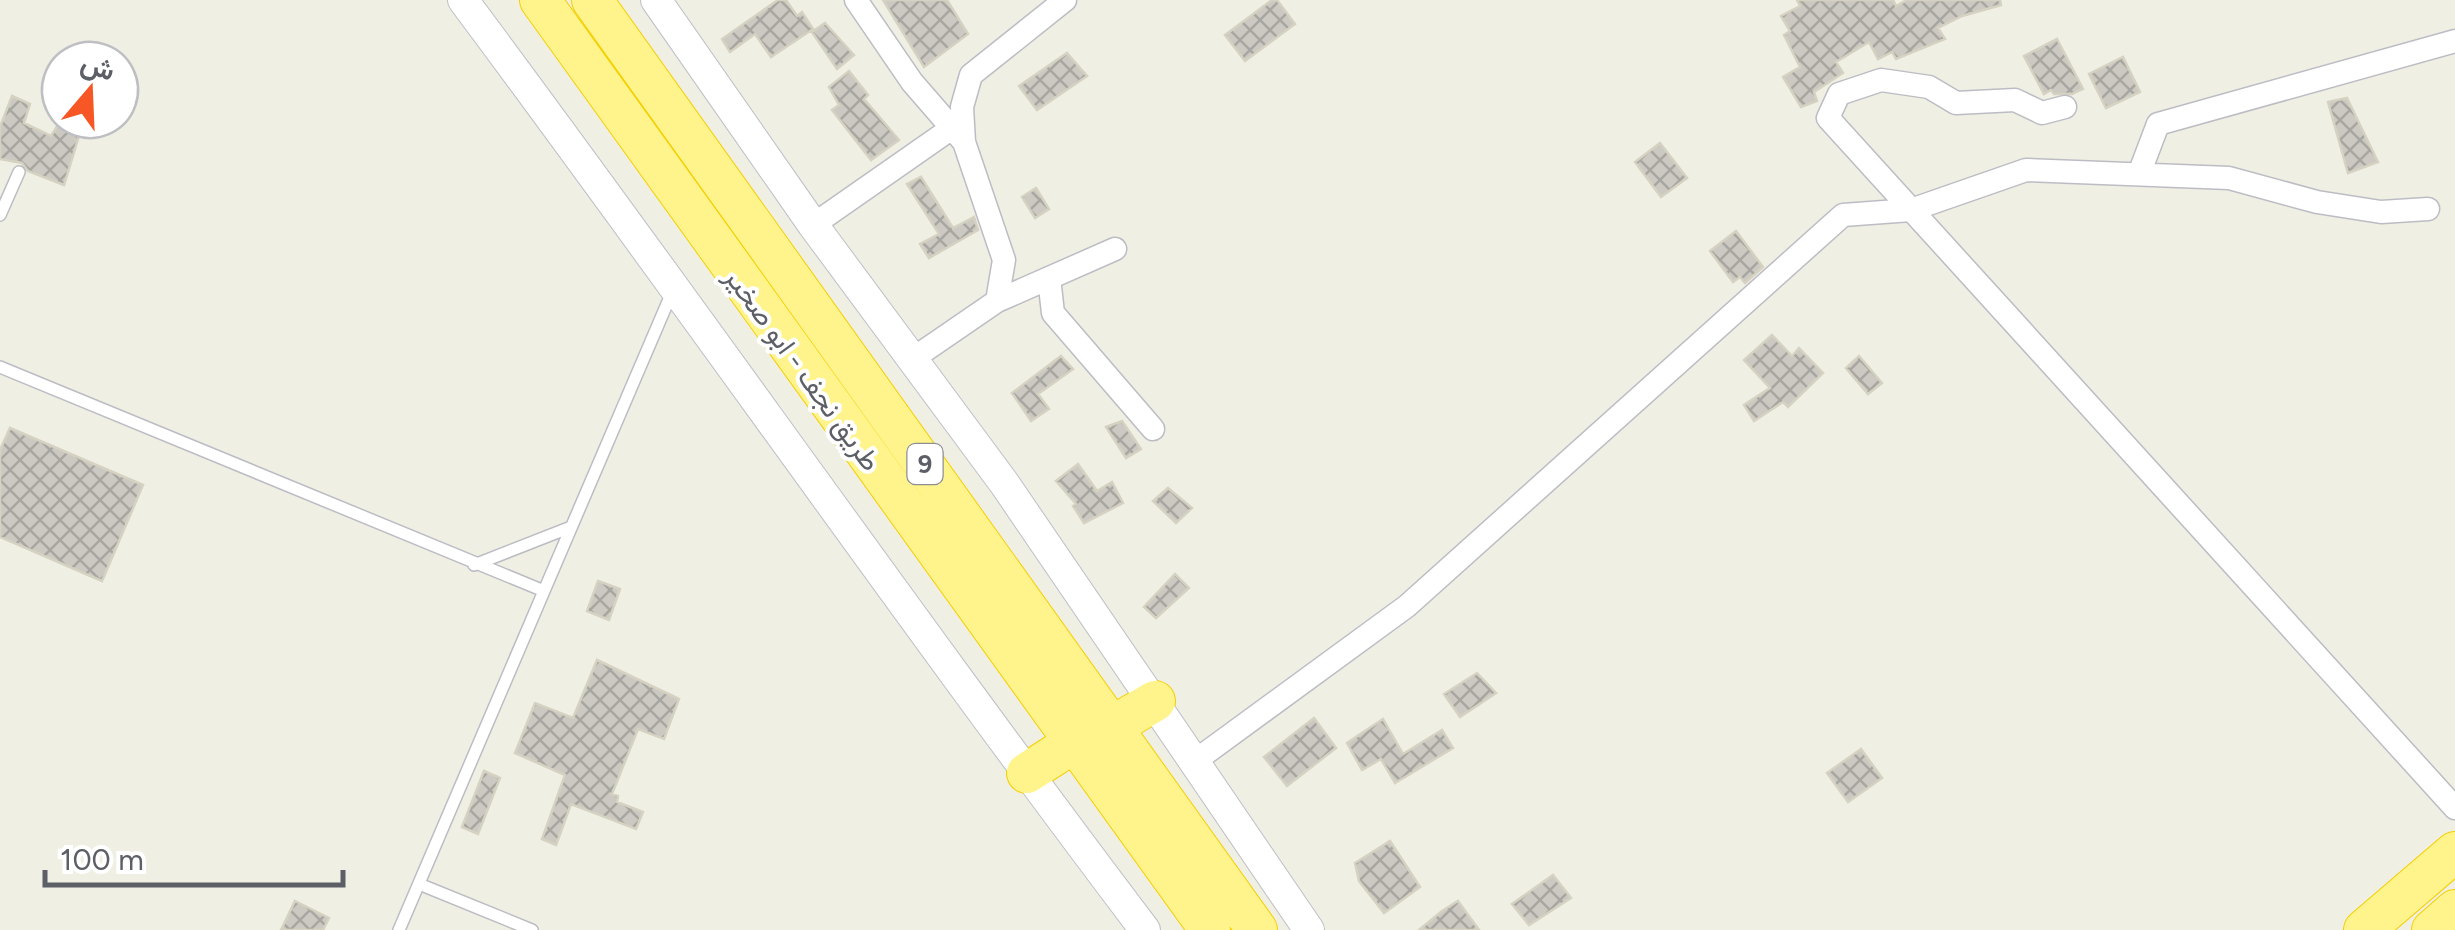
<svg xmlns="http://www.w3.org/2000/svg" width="2455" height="930" font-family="Figtree,Vazirmatn,sans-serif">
<defs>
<pattern id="building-cross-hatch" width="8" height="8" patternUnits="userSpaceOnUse" patternTransform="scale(2.5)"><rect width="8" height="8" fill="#cbc9c1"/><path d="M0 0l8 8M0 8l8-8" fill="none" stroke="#a8a6a1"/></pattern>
</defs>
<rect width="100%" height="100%" fill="#f0efe4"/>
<path fill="url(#building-cross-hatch)" stroke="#d5d2c2" stroke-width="2.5" d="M778,0h8l11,16 5,-4 11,17 -42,28 -16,-23 -25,18 -8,-13z
M883,0h64l21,34 -44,33z
M1272,0h5l18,24 -50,37 -20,-26z
M1797,0h96l3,6 11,-6h93l1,5 -39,11 -24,12 7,11 -49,20 -4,-7 -14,7 -9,-17 -33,20 7,11 -29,19 3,9 -16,6 -18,-30 17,-10 -16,-32 6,-4 -9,-15 19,-10z
M825,23l29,32 -17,14 -25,-37z
M2057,39l26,50 -11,5h-18l-3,-4 -7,4 -20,-38z
M1067,53l20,23 -50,34 -18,-24z
M2123,57l17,35 -34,16 -17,-34z
M849,71l19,24 -4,4 35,41 -28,20 -39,-50 7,-5 -10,-18z
M12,96l18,8 -6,19 27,13 10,-16 21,6 -18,59 -36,-14 -6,-8 -22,-4v-32z
M2347,98l31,64 -30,11 -20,-71z
M1660,143l27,35 -26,19 -26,-35z
M921,177l32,51 21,-11 4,13 -49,28 -9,-14 19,-10 -32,-50z
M1036,188l13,21 -14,9 -13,-21z
M1736,231l27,36 -18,16 -5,-6 -7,5 -23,-31z
M1772,335l20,21 7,-8 24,25 -35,34 -5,-5 -29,19 -10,-16 26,-17 -26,-28z
M1061,356l12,13 -35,25 11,15 -18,12 -19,-28z
M1859,356l23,27 -14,11 -22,-26z
M1122,421l19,28 -15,9 -20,-31z
M10,428l133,57 -41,96 -102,-44v-87z
M1078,464l19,27 15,-9 11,21 -39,20 -11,-17 3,-2 -20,-23z
M1168,488l24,20 -16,15 -23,-22z
M1175,574l14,14 -33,30 -12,-11z
M598,581l22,8 -11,31 -22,-9z
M597,660l82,39 -15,40 -26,-10 -26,65 6,2 -1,6 26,10 -7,17 -65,-25 -15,41 -14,-6 23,-64 -50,-22 20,-50 38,15z
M1477,673l19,20 -36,24 -16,-23z
M1314,718l22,30 -49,38 -23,-29z
M1383,719l20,35 39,-24 11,18 -58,35 -14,-24 -19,11 -15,-27z
M1861,749l21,29 -34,24 -21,-29z
M484,771l16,7 -22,56 -16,-7z
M1390,841l30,46 -36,26 -25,-32 -4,-18z
M1553,875l18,23 -42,27 -17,-21z
M295,901l34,17 -6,12h-42z
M1458,901l21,29h-60l23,-19z"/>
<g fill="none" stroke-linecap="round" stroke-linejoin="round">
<g stroke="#bcbdc4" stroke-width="14">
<path id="lane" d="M0,215l19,-43
M0,367l544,224 129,-301
M474,565l97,-38
M419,884l113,46
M399,930l145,-339"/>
</g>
<g stroke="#bcbdc4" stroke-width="25">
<path id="street" d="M856,0l56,82 52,60
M2065,107l-23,6 -27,-13 -59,3 -27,-16 -48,-7 -42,14 -11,24 627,690
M2139,174l19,-50 297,-83
M813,225l139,-97
M1049,278l4,35 100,116
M997,301l118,-52
M911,360l86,-59 7,-41 -40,-118 -2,-35 9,-32 94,-75
M1195,761l212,-155 436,-391 68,-5 115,-40 203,8 88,24 64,10 47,-3"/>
</g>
<g stroke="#bdbfc6" stroke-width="32">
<path id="secondary" d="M463,0c230,308 450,624 682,930
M656,0l157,225 191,258 305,447"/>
</g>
<g stroke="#f4cf00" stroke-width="42">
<path id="highway" d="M540,0l670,930
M592,0l665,930
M1113,726l42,-25
M1027,773l48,-31
M2364,930l91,-78
M2432,930l23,-20"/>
</g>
<use href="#lane" stroke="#fff" stroke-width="11"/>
<use href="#street" stroke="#fff" stroke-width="22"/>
<use href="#secondary" stroke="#fff" stroke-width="30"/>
<use href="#highway" stroke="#fff48c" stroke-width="40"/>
</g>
<g text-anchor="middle" stroke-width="8" stroke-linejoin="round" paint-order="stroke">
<rect fill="#fff" stroke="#8d8f94" stroke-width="2.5" x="907.5" y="444" width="35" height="40" rx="8"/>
<g font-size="25" font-weight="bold" fill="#5c5f66">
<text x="925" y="473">9</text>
</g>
<g font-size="28" fill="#5c5f66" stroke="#fff">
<text transform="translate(803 369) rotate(54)" y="10">طريق نجف - ابو صخير</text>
</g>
</g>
<g transform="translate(90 90) rotate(19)"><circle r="48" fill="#ffffff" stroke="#bebfc2" stroke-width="2.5"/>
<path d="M0-8L18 38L0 25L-18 38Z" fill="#f65725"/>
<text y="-15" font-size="28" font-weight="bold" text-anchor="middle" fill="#5c5f66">ش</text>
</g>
<path d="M45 870v15h298v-15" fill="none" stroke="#5c5f66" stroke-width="5"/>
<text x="60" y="870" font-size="30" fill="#5c5f66" stroke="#ffffff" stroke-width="8" paint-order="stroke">100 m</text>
</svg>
